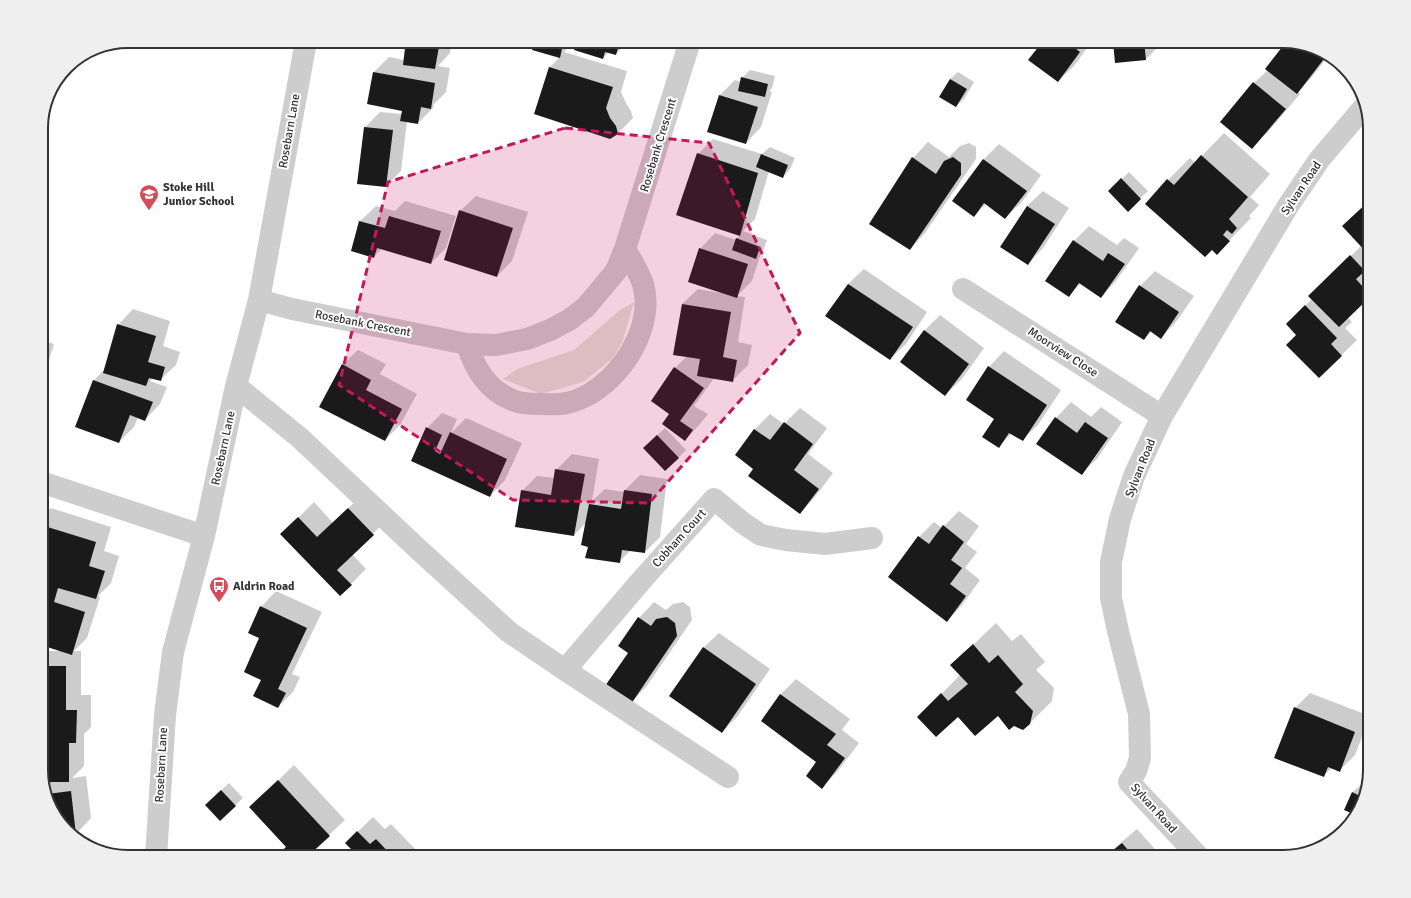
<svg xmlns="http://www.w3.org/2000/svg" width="1411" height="898" font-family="Signika,sans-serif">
<rect width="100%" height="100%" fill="#fff"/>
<path fill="#e3e8dd" d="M634,302l-12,41 -9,15 -30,24 -42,12 -38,-15 14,-10 57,-19 46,-40z"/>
<path fill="#0003" d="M379,41h73l-2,12 -12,13 12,2 -4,24 -12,12 -1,4 -15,15 -11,-2 -6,50 -15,15 -21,-59 15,-15 22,2 1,-4 -29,-38 15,-15 15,3 2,-13 -28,-4z
M536,41h33l-2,8 -3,3 63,19 -6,21 5,11 5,8 2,7 -15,15 -69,-65 11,-11 -26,-8z
M578,41h51l-13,13 -7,-2 -6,6 -28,-9z
M1044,41h48l-18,25 -16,15 -28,-21z
M1114,41h47v3l-15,15 -30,3z
M1287,42l42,13 -17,22 -14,15 2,2 -33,39 -16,15 3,-65 14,-13 -1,-1z
M750,70l25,6 -3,12 -3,3 3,1 -11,35 -15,16 -38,-12 12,-36 15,-15 6,2 1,-4z
M958,72l16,10 -10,17 -8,7 -6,-27z
M1224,133l46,41 -20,23 9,8 -10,11 2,2 -34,35 -49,-73 22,-22 5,5z
M713,139l49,15 8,-7 25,11 -5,11 -7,8 -14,-6 -14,48 -12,12 24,9 -4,11 -2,2 -9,28 -15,15 8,1 -7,45 14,3 -4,20 -15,15 -18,-3 -21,29 14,8 -8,10 -15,16 -14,-26 4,-46 12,-12 -5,-52 16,-15 23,4 -21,-44 15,-16 21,7 4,-5 -63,-20 21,-61z
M928,142l21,15 11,-11 9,-3 7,4v12l-51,74 -15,16 -40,-26 43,-65z
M999,144l42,31 -20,28 -16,15 -19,-14 -12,12 -21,-15 31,-42z
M1129,172l19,19 -20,19 -18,-19z
M1043,191l26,17 -26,40 -15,16 -26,-17 25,-41z
M476,196l52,16 -16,49 -15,15 -37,-65z
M1370,200v95l-23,22 5,5 -7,6 12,12 -38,37 -22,-42 -10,-11 25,-25 -2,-3 52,-51 -19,-19z
M405,201l51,15 -10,32 -15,15 -49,-15 -8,9 -22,-7 8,-29 16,-15 19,5z
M1089,226l28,19 7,-7 15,10 -23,33 -15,16 -20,-14 -13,13 6,-55z
M864,269l63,43 -21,32 -16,15 -63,-43 21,-32z
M1155,271l39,25 -18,26 -15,16 -9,-7 -8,8 -4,-53z
M133,309l37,12 -7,25 17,6 -4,13 -16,15 -7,-2 -3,3 17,6 -7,17 -15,16 -7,-3 -4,10 -15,15 -42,-16 17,-46 10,-10 14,-45z
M940,315l44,33 -23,32 -16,15 -21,-64z
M41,340l13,4 -13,41z
M358,350l28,14 -6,10 37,20 -17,31 -15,15 -43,-75z
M1004,351l57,39 -23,35 -16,15 -10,-7 -13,13 -10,-79z
M1071,402l20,15 10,-10 21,15 -25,37 -16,15 -43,-30 18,-26z
M800,408l27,20 -19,26 25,19 -18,24 -15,16 -45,-45 -19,-13 19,-26 15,-15 14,10z
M442,413l15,6 -6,14 15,-15 56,25 -17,37 -15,16 -78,-36 15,-32z
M665,428l21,22 -8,8 -26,-18z
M572,454l27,5 -7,42 13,-12 19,3 1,-2 15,-15 27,4 -7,58 -15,15 -14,-2 -12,12 -30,-16 -3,-23 -12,12 -58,-9 6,-35 15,-15 18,2 1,-8z
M364,493l24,26 -36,35 14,15 -26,26 -43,-76 17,-17 19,21z
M51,508l60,19 -7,24 15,5 -8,27 -13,13 2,1 -13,41 -13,13h7v44h10v32l-7,7v32l-12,12 14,-2 5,42 -15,16h-4l-19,-21 -9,-29 3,-3 -6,-6v-118l6,-6h13l-13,-97 -6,-2v-34z
M959,511l20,15 -13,18 11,8 -12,16 15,12 -18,25 -15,16 -28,-84 15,-15 8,6z
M276,591l46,21 -30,62 8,3 -7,15 -15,15 -16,-28 -1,-41v-31z
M654,602l12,8 7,-6 10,-2 7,5 2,13 -46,67 -15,15 -2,-49 -10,-7 20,-28z
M996,623l16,18 9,-7 24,28 -9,8 18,18 -2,13 -23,23 -31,-9 -79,2 41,-42 -8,-10z
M719,633l51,36 -33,48 -15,15 -19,-84z
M796,679l54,40 -8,11 17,13 -22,29 -15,15 -4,-25 -38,-67z
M1310,693l60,23 -15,39 -16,16 -7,-3 -9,8 -28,-68z
M294,765l51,55 -40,37 -18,-10 -21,-55z
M1368,778l-11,36 -12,-5 7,-16z
M229,783l14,15 -23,21 -6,-22z
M373,817l12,12 6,-5 28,29 -4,4h-72l9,-8 -6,-6z
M1137,829l25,28h-58z
M90,838l1,8 -11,-4 -3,-3z
M941,852l4,5h-9z"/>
<path fill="#1a1a1a" d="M378,41h62l-5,28 -32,-4 2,-17 -28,-4z
M535,41h18l10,3 -3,14 -28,-8z
M577,41h43l-4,14 -11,-3 -2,7 -29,-9z
M1043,41h23l14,11 -22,30 -30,-22z
M1113,41h31l2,19 -31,3z
M1286,42l41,13 -30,39 -32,-25z
M549,67l64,20 -7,21 4,10 6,8 2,8 -8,5 -76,-25z
M373,72l62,11 -4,26 -10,-2 -3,17 -18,-3 2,-10 -35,-7z
M741,77l27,7 -3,13 -27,-6z
M950,79l17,10 -11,18 -17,-10z
M1253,82l33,27 -34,40 -32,-27z
M719,95l39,12 -12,37 -39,-12z
M364,127l29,3 -7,57 -29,-3z
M697,153l61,20 -18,63 -64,-21z
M761,154l27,11 -5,13 -27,-11z
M1201,155l47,42 -19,22 8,9 -5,6 -5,-4 -4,5 7,6 -13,14 -5,-5 -7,7 -60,-53 22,-25 7,6z
M912,157l24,17 8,-13 9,-4 8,6v12l-51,75 -41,-26z
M983,159l44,32 -22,28 -21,-16 -10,14 -22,-16z
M1121,178l20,21 -13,13 -20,-21z
M1370,200v53l-2,1 -26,-28z
M1027,206l28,18 -27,41 -28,-18z
M459,210l54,18 -16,49 -53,-17z
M389,216l52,15 -10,33 -54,-16 -3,10 -23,-7 8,-30 26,7z
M736,238l24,9 -4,12 -24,-9z
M1073,240l30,21 5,-8 17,11 -24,34 -22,-15 -10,14 -24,-16z
M699,248l49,16 -11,34 -49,-16z
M1350,255l15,16 -9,8 14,16v2l-31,30 -31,-31z
M848,284l65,43 -23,33 -65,-44z
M1139,285l40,27 -18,27 -11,-8 -6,9 -29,-18z
M682,304l49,8 -8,45 14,3 -4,22 -36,-6 3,-17 -27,-4z
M1305,305l32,33 -6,6 11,12 -23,22 -33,-33 10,-10 -10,-11z
M117,324l39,12 -8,26 17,5 -4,14 -12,-3 -3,8 -43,-13z
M924,330l45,34 -24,32 -45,-34z
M342,364l29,16 -5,10 36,19 -17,32 -66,-34z
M988,366l59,39 -24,36 -14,-8 -10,15 -17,-11 12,-18 -28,-19z
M674,367l30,21 -24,33 13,9 -8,11 -23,-17 7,-10 -18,-13z
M93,380l60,22 -8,19 -15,-6 -11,28 -44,-16z
M1055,417l22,16 8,-11 23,16 -26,37 -46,-31z
M784,422l29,22 -19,26 25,19 -19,25 -52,-38 5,-7 -18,-14 19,-26 16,11z
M426,427l16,8 -7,16 5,3 10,-22 57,27 -17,38 -79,-36z
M657,435l22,23 -14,13 -22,-23z
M555,469l30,5 -11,62 -59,-9 6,-37 30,5z
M624,490l28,4 -7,59 -23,-3 -2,13 -35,-5 3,-11 -7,-2 8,-41 32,5z
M348,508l26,27 -37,35 15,15 -12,11 -60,-62 18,-17 19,20z
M41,525l55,17 -7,24 16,5 -9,28 -38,-11 -4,14 31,10 -13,43 -31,-10v-76l4,-15 -4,-1z
M943,525l21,17 -13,18 11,8 -12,16 16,12 -19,26 -59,-45 30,-41 11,8z
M260,606l47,22 -29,61 8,4 -8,15 -25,-12 8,-16 -17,-8 15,-34 -11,-5z
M638,617l13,9 5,-7 11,-2 8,6 2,13 -46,68 -26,-18 23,-33 -10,-7z
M973,644l16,19 9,-8 25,29 -8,8 18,19 -3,13 -7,6 -9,-4 -5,4 -11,-14 -23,20 -17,-19 -22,20 -19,-20 24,-24 7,8 20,-17 -18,-19z
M703,647l53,37 -34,49 -53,-37z
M41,666h25v44h11l-1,33h-7v39h-26l-2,-7z
M780,694l56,40 -9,11 18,13 -23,31 -16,-13 10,-14 -55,-41z
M1294,707l61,25 -15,40 -12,-5 -4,10 -50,-19z
M278,780l52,56 -23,21h-28l-2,-2 9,-8 -37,-40z
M221,790l15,16 -16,15 -15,-16z
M71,791l5,44h-3l-20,-22 -6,-19z
M1352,792l10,5 -6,18 -12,-5z
M357,831l13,13 6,-5 17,18h-50l8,-8 -6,-6z
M1122,843l12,14h-29z"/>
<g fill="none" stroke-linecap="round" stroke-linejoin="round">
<path stroke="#cdcdcd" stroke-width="22" d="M963,289l199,127
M259,300l33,9 175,35 29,1 31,-6 23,-9 19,-10 17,-13 30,-36 9,-22 65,-208
M467,344c7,23 20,45 43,55 10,5 22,5 33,5 15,1 27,0 41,-7 38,-19 71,-70 59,-113 -4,-12 -12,-24 -18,-35
M236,386l64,52 118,111 91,83 56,38 163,107
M41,482l163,54
M565,670l75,-88 74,-83 29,24 18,12 25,5 39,4 47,-6
M156,857l9,-142 8,-63 31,-116 32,-150 23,-86 47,-259
M1199,857l-70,-75 7,-11 4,-13 -1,-44 -21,-83 -7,-33v-36l9,-43 14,-43 28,-60 126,-210 31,-46 45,-53"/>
</g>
<path fill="#c2185b" fill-opacity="0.2" stroke="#c2185b" stroke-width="3" stroke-dasharray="8 5" stroke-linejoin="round" d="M565,128l144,15 91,190 -151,170 -136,-3 -174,-115 49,-203z"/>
<defs>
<g id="school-pin" transform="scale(1)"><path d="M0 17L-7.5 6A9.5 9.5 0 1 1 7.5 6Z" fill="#d34c57" stroke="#fff"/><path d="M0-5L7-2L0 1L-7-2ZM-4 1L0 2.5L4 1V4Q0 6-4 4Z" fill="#fff"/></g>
<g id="bus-pin" transform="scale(1)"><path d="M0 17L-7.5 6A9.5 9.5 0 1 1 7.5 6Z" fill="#d34c57" stroke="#fff"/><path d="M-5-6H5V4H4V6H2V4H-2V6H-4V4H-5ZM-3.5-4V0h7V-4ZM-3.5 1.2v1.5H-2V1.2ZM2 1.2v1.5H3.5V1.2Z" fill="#fff"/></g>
</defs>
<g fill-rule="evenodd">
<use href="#school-pin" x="149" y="194"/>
<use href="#bus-pin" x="219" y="586"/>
</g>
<g text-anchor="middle" stroke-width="4" stroke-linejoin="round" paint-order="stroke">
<g font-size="12" fill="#333" stroke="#fff">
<text transform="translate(289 131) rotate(-80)" y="4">Rosebarn Lane</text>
<text transform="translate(658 145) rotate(-73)" y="4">Rosebank Crescent</text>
<text transform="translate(1301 188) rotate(-56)" y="4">Sylvan Road</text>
<text transform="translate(363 323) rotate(11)" y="4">Rosebank Crescent</text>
<text transform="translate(1063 352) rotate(33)" y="4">Moorview Close</text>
<text transform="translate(223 448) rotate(-78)" y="4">Rosebarn Lane</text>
<text transform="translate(1140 468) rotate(-68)" y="4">Sylvan Road</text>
<text transform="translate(679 538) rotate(-48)" y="4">Cobham Court</text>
<text transform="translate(161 765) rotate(-87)" y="4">Rosebarn Lane</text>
<text transform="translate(1154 808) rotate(48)" y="4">Sylvan Road</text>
</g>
<g font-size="12" font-weight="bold" fill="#333" stroke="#fff" text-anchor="start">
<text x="163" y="191">Stoke Hill<tspan x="163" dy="14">Junior School</tspan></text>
<text x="233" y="590">Aldrin Road</text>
</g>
</g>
<path d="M0 0H1411V898H0ZM128 48H1283A80 80 0 0 1 1363 128V770A80 80 0 0 1 1283 850H128A80 80 0 0 1 48 770V128A80 80 0 0 1 128 48Z" fill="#efefef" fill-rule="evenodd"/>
<path fill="none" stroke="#333" stroke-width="2" d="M128 48H1283A80 80 0 0 1 1363 128V770A80 80 0 0 1 1283 850H128A80 80 0 0 1 48 770V128A80 80 0 0 1 128 48Z"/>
</svg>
